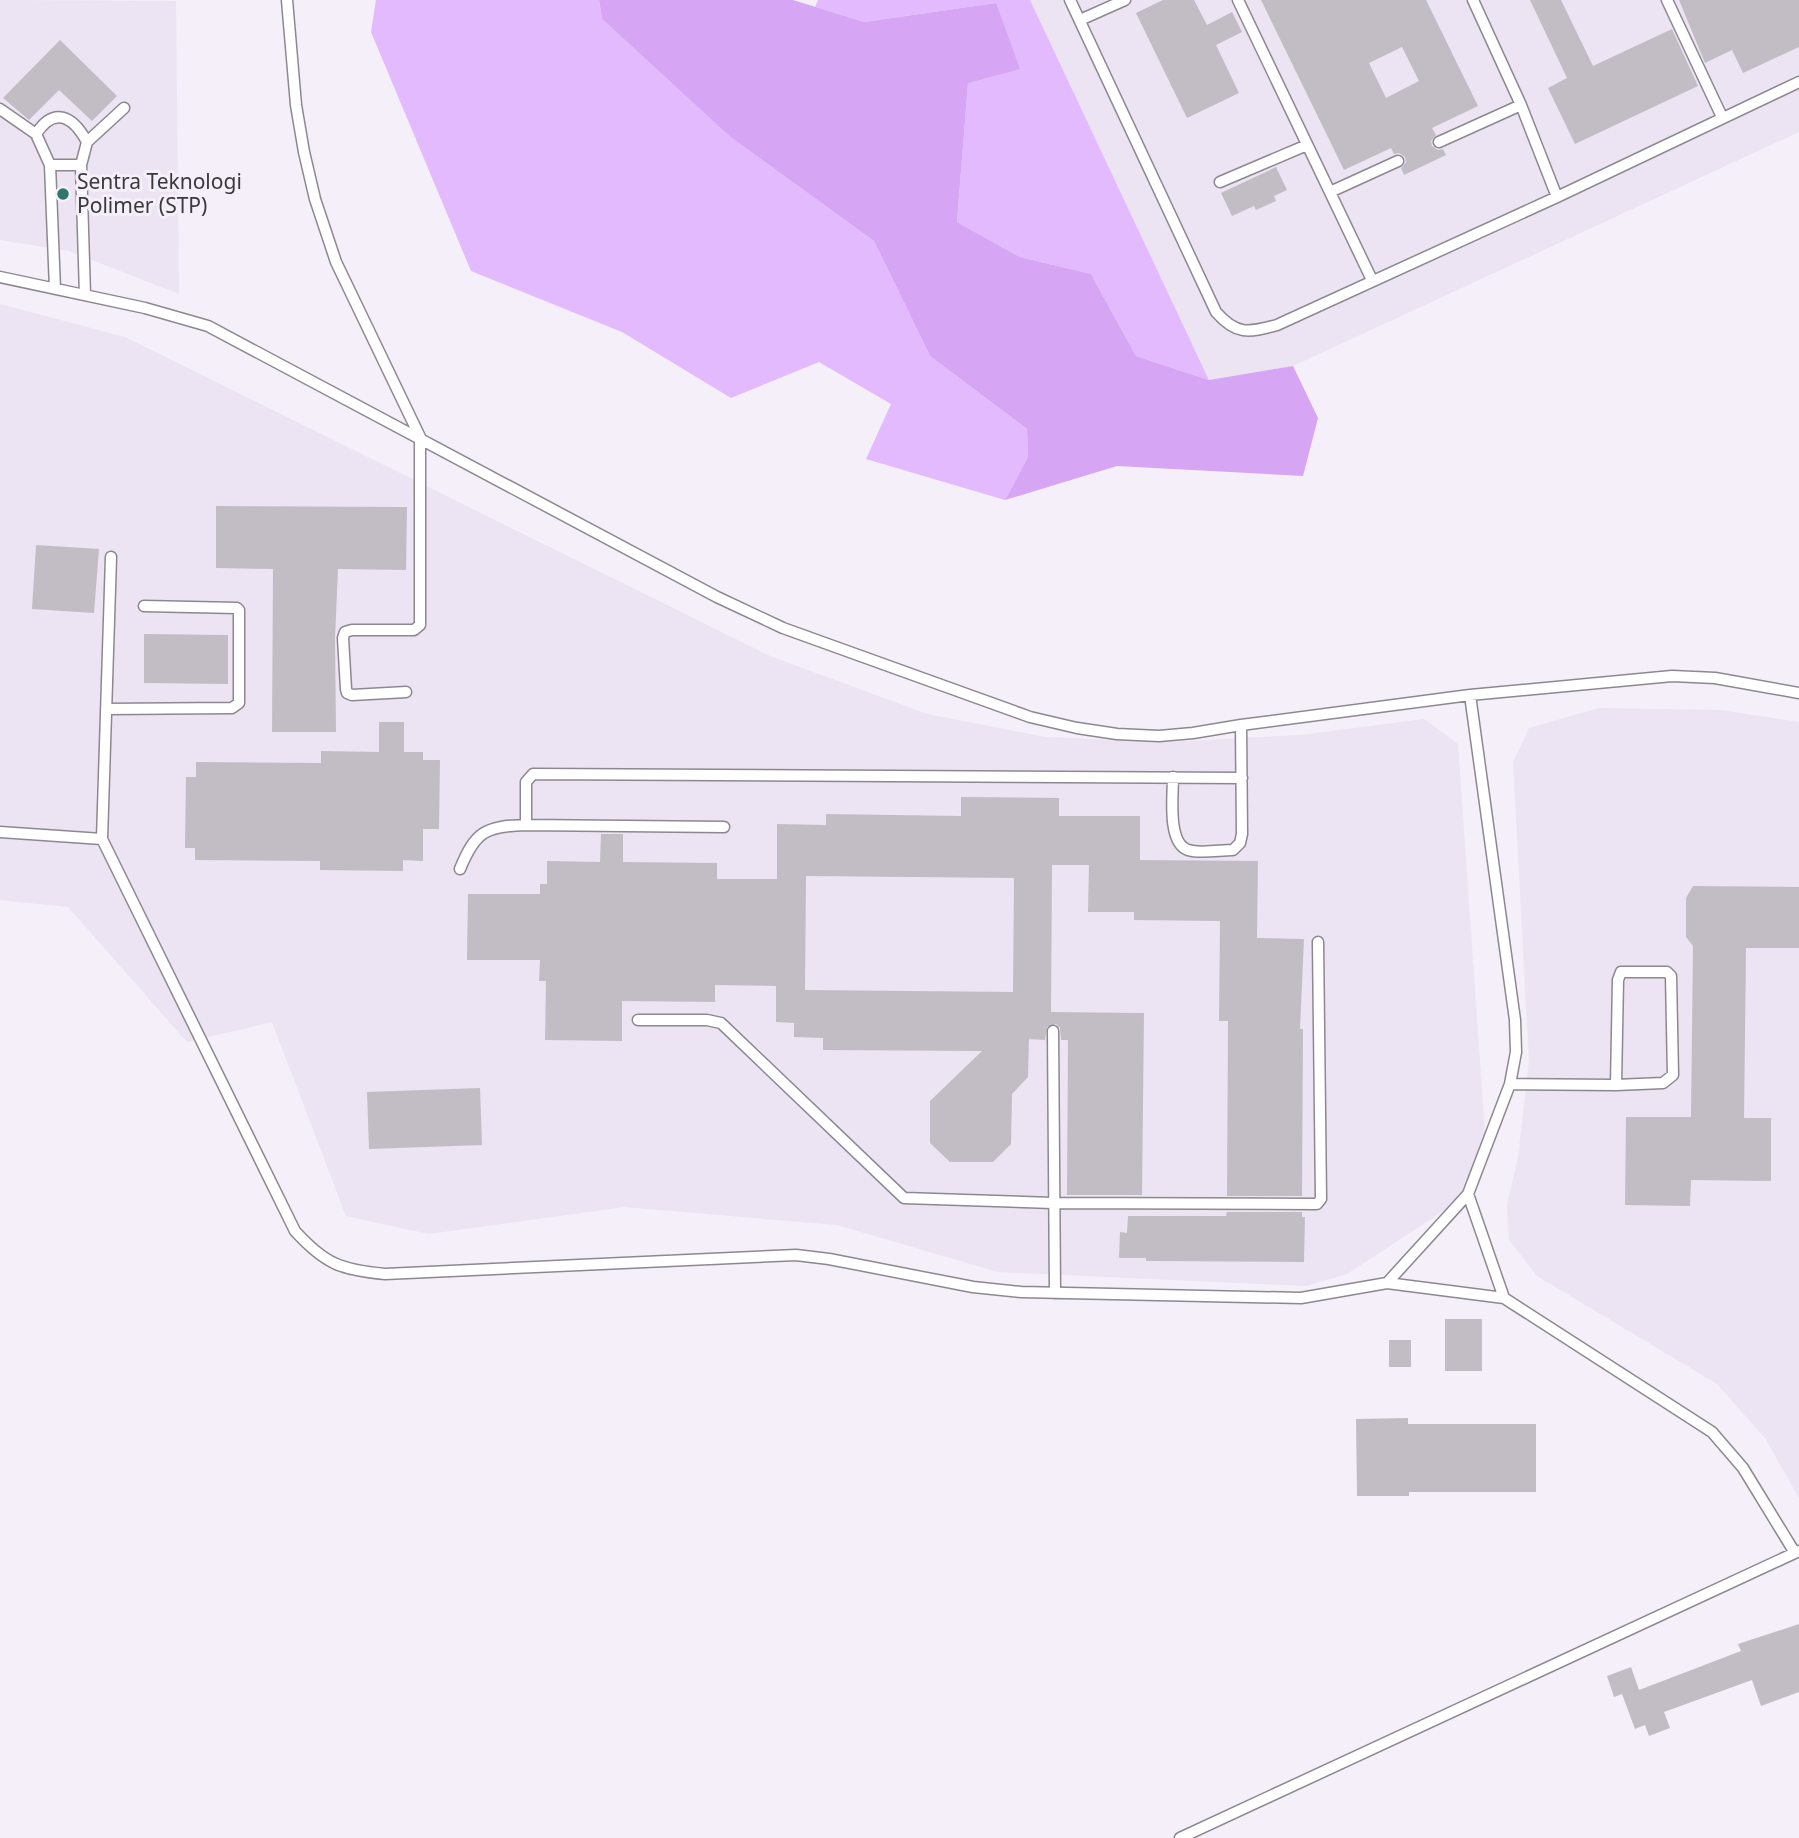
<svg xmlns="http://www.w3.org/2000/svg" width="1799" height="1838" font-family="'Noto Sans',sans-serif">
<rect width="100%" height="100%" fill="#f4eff8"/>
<path fill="#ece3f3" d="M0,0l176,1 3,293 -110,-43 -69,-11z
M1030,0h769v132l-506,234 -84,14z
M0,304l125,33 645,319 157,58 118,23 121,5 135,-7 123,-16 34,25 28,404 -26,52 -113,74 -40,12 -309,-14 -161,-47 -213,-18 -195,27 -83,-18 -74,-194 -85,20 -119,-135 -68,-7z
M1599,708l121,2 79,12v776l-34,-60 -48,-54 -180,-108 -28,-36 -2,-35 11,-48 11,-97 -16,-298 16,-34z"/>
<path fill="#e3bafe" d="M376,0h223l3,19 127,117 145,105 56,115 97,73 1,28 -23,43 -139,-41 25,-55 -72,-42 -88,36 -109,-66 -151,-61 -100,-239z
M818,0h212l179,380 -73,-24 -45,-82 -71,-17 -63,-35 11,-139 28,-80 -132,19 -49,-15z"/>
<path fill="#d6a6f4" d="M599,0h194l71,22 132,-19 24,66 -52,14 -11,139 63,35 71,17 45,82 73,24 84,-14 25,52 -15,58 -186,-10 -112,34 23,-43 -1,-28 -97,-73 -56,-115 -145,-105 -127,-117z"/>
<path fill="#c2bdc5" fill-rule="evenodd" d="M1163,0h31l13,25 25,-13 10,20 -26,13 23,48 -52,25 -51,-105z
M1261,0h165l52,106 -46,22 4,7 -5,6 1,5 6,4 5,-1 3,6 -42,20 -3,-7 5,-6 -1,-5 -6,-4 -5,1 -3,-6 -47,22zM1402,47l17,34 -33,17 -17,-35z
M1530,0h31l32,66 79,-37 26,57 -123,58 -27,-56 19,-10z
M1679,0h120v47l-56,26 -11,-23 -27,13z
M60,40l57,56 -25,25 -33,-31 -30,30 -26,-22z
M1276,167l11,23 -13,6 2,5 -20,9 -2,-4 -22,10 -11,-23z
M216,506l191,1 -1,63 -68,-1 -3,69 1,94h-64l1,-163 -57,-1z
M36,545l63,4 -5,64 -62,-4z
M144,634l84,1v49l-84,-1z
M379,722h25v30h19v8h17l-1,69h-16v32l-20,-1v11l-83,-1v-9l-125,-1v-12h-10l1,-71h10v-15l125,1v-12l58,1z
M961,797l98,1v18h81v44l118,1 -1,77 47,1 -4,90h3l-1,167h-75l1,-175h-9l1,-100 -86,-1v-8h-46l1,-47h-37l-1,147 93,1 -2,182h-75l1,-155h-7l-1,-12 -4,-4 -9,3 -2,13 -16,-1 -1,38 -16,17 -1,50 -18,18h-43l-20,-19v-42l52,-50 -159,-1v-12l-29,-1v-14l-18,-1v-36l-61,-1v17l-93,-1v40l-77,-1 1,-59h-7l1,-21h-73l1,-66h72v-10h7v-23l53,1 1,-28h22v28l94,1v16h60v-55l49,1v-11l135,2zM806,876l208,2 -1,114 -208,-2z
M1693,886l106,1v61h-53l-2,170h27v63l-80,-1 -1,26 -65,-1 1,-88h65l2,-171 -7,-9v-39z
M480,1088l2,57 -113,4 -2,-57z
M1227,1212h75v5h3l-1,45 -158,-1v-3h-27l1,-26 7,1 1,-17h98z
M1445,1319h37v52h-37z
M1389,1340h22v27h-22z
M1408,1418v6h128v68h-127v4h-52l-1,-77z
M1799,1624v68l-38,14 -9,-26 -88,32 6,16 -21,8 -4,-11 -10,4 -13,-35 -8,3 -7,-21 24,-9 8,23 102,-39 -3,-7z"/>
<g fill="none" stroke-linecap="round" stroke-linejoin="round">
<g stroke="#8d8890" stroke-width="13">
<path id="lane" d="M287,0l9,105 8,47 11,47 21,63 84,175v188l-6,5h-62l-7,2 -2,6 3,51 1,4 5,2 54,-3
M1070,0l146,312c20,23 32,21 61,13l280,-128 242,-115
M1238,0l134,280
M1473,0l48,105 36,92
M1667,0l55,117
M1080,20l45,-20
M0,109l36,25 14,31h31l6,-23 37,-34
M36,134c18,-28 37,-18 51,8
M1439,142l82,-37
M50,165l5,124
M81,165l4,130
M1220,182l87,-37
M1330,192l68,-31
M0,277l145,31 63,18 509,271 66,31 247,89 47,11 40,6 42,2 34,-3 48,-8 229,-30 202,-19 43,2 84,15
M106,709l126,-1 7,-5v-93l-2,-2 -93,-2
M1173,777c0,18 -6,66 15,73 12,4 32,0 45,0l7,-7 2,-9 -1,-109
M526,825l198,2
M0,832l102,7 193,392c30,33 46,39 90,43l411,-19 33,4 144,28 48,5 280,6 86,-15 117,15 208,134 31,36 52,85
M102,839l9,-282
M460,869c15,-37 25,-43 66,-44v-43l7,-8 709,4
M638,1020h69l14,3 183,175 149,5 264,1 4,-5 -3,-257
M1053,1031l2,262
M1510,1084l106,1 47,-2 10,-8 -2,-99 -4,-4h-46l-3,8 -2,105
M1468,1194l36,104
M1387,1283l81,-89 42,-110 6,-32 -1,-32 -45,-325
M1180,1838l619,-287"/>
</g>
<use href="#lane" stroke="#fff" stroke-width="10"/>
</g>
<circle fill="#307569" stroke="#f4eff8" stroke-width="2.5" cx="63" cy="194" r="7"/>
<g text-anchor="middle" stroke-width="6" stroke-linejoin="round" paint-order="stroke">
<g font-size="21" fill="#3b393d" stroke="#f4eff8" text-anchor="start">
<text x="77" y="189">Sentra Teknologi<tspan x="77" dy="24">Polimer (STP)</tspan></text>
</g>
</g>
</svg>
